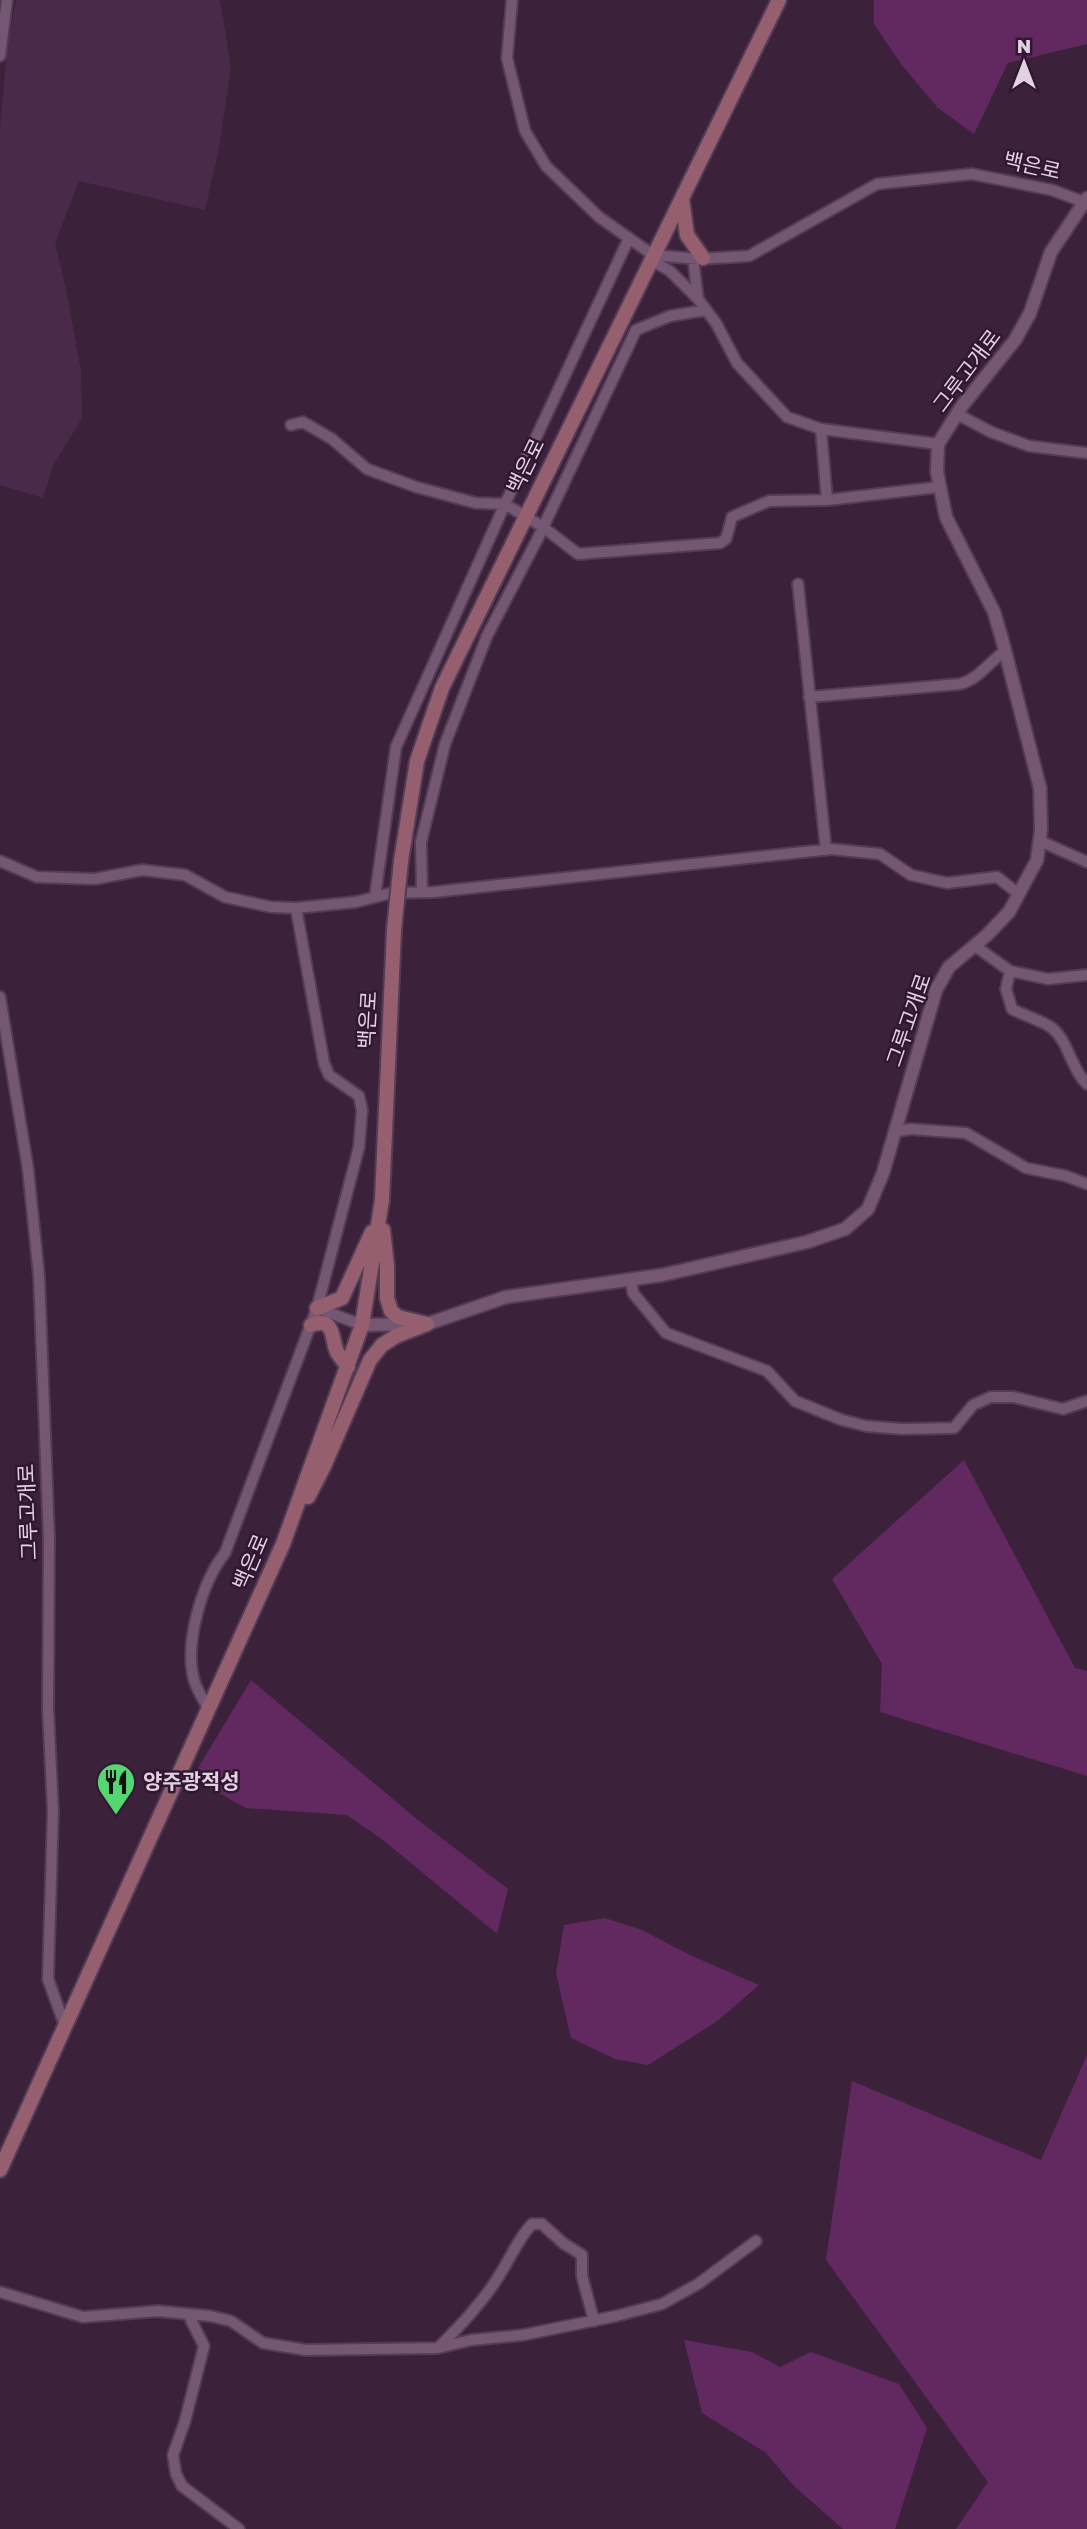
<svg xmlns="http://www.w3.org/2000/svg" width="1087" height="2529" font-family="'Golos Text','Noto Sans KR',sans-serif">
<rect width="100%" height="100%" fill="#3c213b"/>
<path fill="#4a2a49" d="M16,0h204l11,67 -12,81 -14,62 -126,-29 -24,62 11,46 15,82 1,47 -29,48 -10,32 -43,-13v-355l7,-81z"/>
<path fill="#622961" d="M874,0h213v44l-79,19 -34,71 -36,-26 -37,-44 -27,-40z
M964,1460l111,208 12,3v105l-207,-64 2,-48 -50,-85z
M251,1680l167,140 90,69 -11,45 -114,-94 -36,-25 -101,-7 -54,-30z
M605,1918l37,12 48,25 69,30 -43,37 -68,43 -33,-6 -44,-21 -15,-65 8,-48z
M1087,2055v474h-131l32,-47 -162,-222 26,-179 189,79z
M684,2340l68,12 28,15 31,-15 88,32 28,44 -32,101h-52l-48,-42 -30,-35 -63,-39z"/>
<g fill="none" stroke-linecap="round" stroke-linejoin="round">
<g stroke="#543d54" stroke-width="14">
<path id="minor" d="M512,0l-5,58 18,73 21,35 53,51 54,38 45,4 51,-3 128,-72 95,-10 80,16 32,12
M0,56l7,-56
M693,258l5,41
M651,260l19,11 28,28 18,24 21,40 50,54 34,12 117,15
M957,414l34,18 38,14 58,7
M291,425l12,-3 29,17 35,30 49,18 60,16 29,1 38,23 35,27 142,-11 6,-4 6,-22 37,-16 58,-1 112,-13
M821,429l6,71
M798,584l28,266
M809,697l151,-13c19,-5 29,-22 45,-33
M1040,841l47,21
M0,861l37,16 58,2 47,-9 43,5 40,22 46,10 25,1 60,-6 35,-9 43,-1 397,-43 49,5 31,21 36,8 50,-6 22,17
M422,892l-1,-50 24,-98 42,-108 52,-100 97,-206 34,-14 36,-6
M375,896l21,-149 109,-243 124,-266
M975,946l35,25 38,8 39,-4
M1010,971l-4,18 6,20c11,6 31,12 40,19 17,14 19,41 35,56
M0,997l28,172 11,107 10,263 -1,170 5,102 -5,168 17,47
M894,1132l16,-3 56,4 60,35 40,8 21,8
M631,1279l2,14 33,40 101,38 28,30 47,19 24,6 36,3 52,-1 19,-23 18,-8h22l50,12 24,-8
M317,1308l45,17
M209,1710c-5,-10 -12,-19 -15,-30 -10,-37 8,-98 31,-127l92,-245 42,-161 3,-37 -3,-14 -30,-21 -5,-12 -28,-155
M0,2292l83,25 75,-6 52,5 21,5 32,22 43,7 132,-2 33,-8 52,-5 93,-19 46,-12 36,-20 58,-43
M188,2314l16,32 -19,75 -12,34 3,19 6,12 57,43
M438,2348c23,-23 47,-48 64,-77 10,-16 16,-32 30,-47h10l21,19 19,12v21l12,45"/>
</g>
<g stroke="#543d54" stroke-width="16">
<path id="tertiary" d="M362,1325l65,-1 79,-27 156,-22 145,-33 38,-13 23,-20 15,-36 53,-183 13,-23 38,-32 22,-23 28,-52 4,-30 -1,-42 -38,-149 -8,-27 -48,-95 -9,-45 1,-28 24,-38 53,-66 15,-27 21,-61 36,-54"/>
</g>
<g stroke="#543d54" stroke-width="18">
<path id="secondary" d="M682,199l5,36 16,23
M401,861l16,-100 25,-73 337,-688
M383,1230l4,36v32l4,13 7,6 29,7
M317,1308l25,-10 30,-66
M311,1325c25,-9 20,15 26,27 3,5 7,10 11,15
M308,1497l16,-31 46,-106 12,-15 14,-9 31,-12
M0,2170l283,-626 79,-219 20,-125 12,-270"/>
</g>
<use href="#minor" stroke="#755774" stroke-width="10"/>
<use href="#tertiary" stroke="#755774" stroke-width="12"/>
<use href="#secondary" stroke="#955f6f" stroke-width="14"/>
<g stroke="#543d54" stroke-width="18" stroke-linecap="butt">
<path id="secondary-bridge" d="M394,930l7,-69"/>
</g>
<use href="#secondary-bridge" stroke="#955f6f" stroke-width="14"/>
</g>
<defs>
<g id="restaurant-pin" transform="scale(2.0125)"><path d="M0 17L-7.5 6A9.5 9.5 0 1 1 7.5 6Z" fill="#55d671" stroke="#311731"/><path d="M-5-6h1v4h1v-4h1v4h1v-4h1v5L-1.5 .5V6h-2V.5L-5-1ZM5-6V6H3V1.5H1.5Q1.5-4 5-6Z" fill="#111"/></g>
</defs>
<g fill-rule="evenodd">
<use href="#restaurant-pin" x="116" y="1782"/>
</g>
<g text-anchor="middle" stroke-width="5" stroke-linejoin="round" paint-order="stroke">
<g font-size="21" fill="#e2d1e1" stroke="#311731">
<text transform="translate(1032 166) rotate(13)" y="7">백은로</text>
<text transform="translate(967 371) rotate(-53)" y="7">그루고개로</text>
<text transform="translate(526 466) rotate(-64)" y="7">백은로</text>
<text transform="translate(368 1020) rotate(-87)" y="7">백은로</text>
<text transform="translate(909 1020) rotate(-71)" y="7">그루고개로</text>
<text transform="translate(28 1512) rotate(-92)" y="7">그루고개로</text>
<text transform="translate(251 1562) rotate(-67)" y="7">백은로</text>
</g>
<g font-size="21" font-weight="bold" fill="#e2d1e1" stroke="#311731" text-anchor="start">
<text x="143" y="1789">양주광적성</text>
</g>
</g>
<g transform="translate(1024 63)" stroke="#311731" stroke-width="5" paint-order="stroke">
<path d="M0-5L12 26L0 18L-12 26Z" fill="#e2d1e1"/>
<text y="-10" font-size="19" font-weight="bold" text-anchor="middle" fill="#e2d1e1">N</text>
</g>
</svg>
